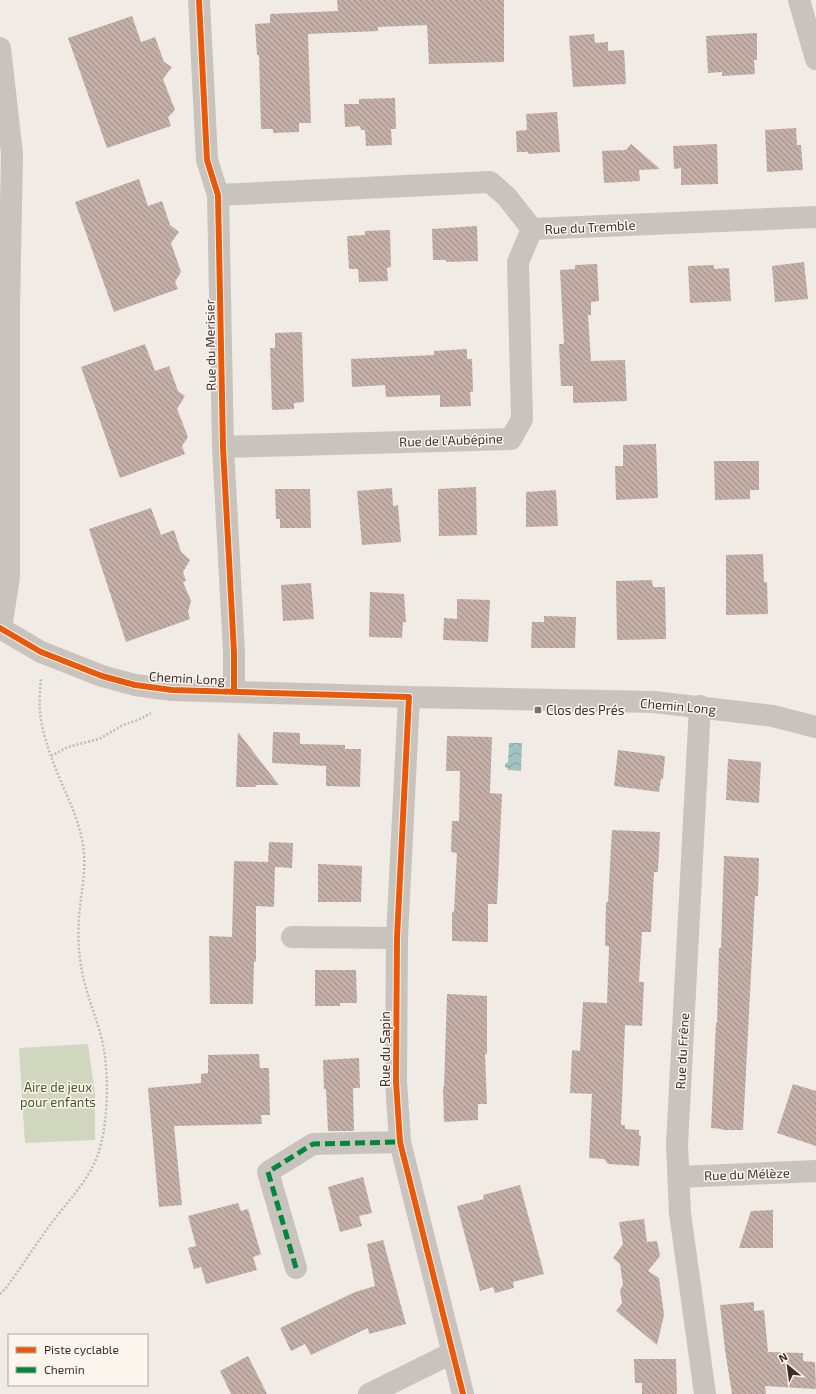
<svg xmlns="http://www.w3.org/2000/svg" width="816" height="1394" font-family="'Exo 2',sans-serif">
<defs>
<pattern id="water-waves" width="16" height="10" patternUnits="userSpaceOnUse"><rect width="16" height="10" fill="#a1c2c1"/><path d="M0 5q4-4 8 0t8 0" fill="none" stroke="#849e9d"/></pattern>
<pattern id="building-back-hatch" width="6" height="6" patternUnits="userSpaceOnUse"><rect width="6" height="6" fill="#c3afa7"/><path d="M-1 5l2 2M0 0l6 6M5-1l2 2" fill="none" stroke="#a08f88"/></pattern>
</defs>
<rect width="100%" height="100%" fill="#f0ebe5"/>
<path fill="#d1d6bf" d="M88,1044l7,50v46l-70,3 -6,-95z"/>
<path fill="url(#water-waves)" d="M509,743h13l-1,28 -14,-1 1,-2 -3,-1v-3l3,-2z"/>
<path fill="url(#building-back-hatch)" d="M337,0h167v62l-75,2 -2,-39 -49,2v4l-70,3 3,89h-12v9l-26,1v-4h-12l-2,-74h-2l-2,-31 15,-1v-9l68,-3z
M132,16l9,26 14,-5 9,25 8,5 -9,12 12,31 -7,7 3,9 -64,22 -39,-110z
M757,33v27h-3l1,14 -33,2v-4l-14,1 -2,-37z
M594,34l1,9 13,-1v9l16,-1 2,34 -53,3 -4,-51z
M395,98l1,31h-5l1,16 -26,1 -1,-16h-4l-1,-4 -15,1 -1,-23h15v-5z
M557,112l3,40 -32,2v-2h-11l-1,-21 11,-1 -1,-16z
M796,128l1,17h4l2,25 -36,2 -2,-42z
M631,144l29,25 -21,1 1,11 -36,2 -2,-32 24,-1z
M717,144l1,40 -37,1v-17l-7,1 -1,-23z
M139,179l9,27 14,-5 8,24 9,7 -8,11 10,29 -6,10 3,7 -64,23 -39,-110z
M477,226l1,35 -31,1 -1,-2h-13l-1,-31z
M390,230l1,37 -4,1 1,13 -29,1 -1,-13h-9l-2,-33 18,-1v-4z
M804,262l4,37 -33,3 -3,-36z
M597,264l2,37 -8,1v13h-3l3,46 34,-1 2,41 -54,2v-17h-12l-2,-42h5l-4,-74 15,-1v-4z
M714,265v4l15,-1 2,33 -41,2 -2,-37z
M302,332l2,70 -10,1v6l-22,1 -2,-62h5v-15z
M145,344l10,27 14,-5 9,25 7,5 -8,13 11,28 -6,9 3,8 -65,24 -39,-111z
M467,349v10h5l1,33h-3l1,14 -31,1v-12l-54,2 -1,-12 -33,2 -1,-28 83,-4v-4z
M656,444l2,54 -42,2 -1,-34h8v-21z
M714,461h45v29h-9v9l-35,1z
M476,487l1,48 -38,1 -1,-47z
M392,488l1,18 5,-1 3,37 -39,3 -5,-54z
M275,489h35l1,39h-31v-9h-4z
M556,490l2,36 -32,1v-35z
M151,508l10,27 13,-5 7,22 9,8 -7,12 3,9 -3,1 8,19 -3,11 2,7 -64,23 -37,-113z
M763,554l1,28h3l1,32 -42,1v-60z
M652,580l1,7h12l1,52 -49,1 -1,-59z
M311,583l3,36 -31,2 -2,-36z
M370,592l34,2 2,28h-3l-1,16 -33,-1z
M457,599l33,1 -2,42 -45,-2 1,-22 13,1z
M544,616l32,1 -1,31h-44l1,-26h12z
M238,732l41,53h-23v2h-20z
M273,732l27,1v11l45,1v4h16l-1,38 -34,-1v-20l-54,-3z
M447,736l45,1 -2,56 12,1 -5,110h-9v38l-36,-1v-29h2l3,-59 -6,-1 1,-31h7l1,-50h-14z
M618,750l47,6 -2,23h-2l-2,13 -45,-6z
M728,759l33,3 -2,41 -33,-3z
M612,830l48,2 -2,40h-4l-3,60h-9l-3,50h5l-2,44 -17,-1 -4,100h4v4l14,1v5l2,1 -2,30 -31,-2 -4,-5 -15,-1 3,-64 -22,-1 2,-43 8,1 3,-49 24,1 2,-57h-4l1,-44h2z
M269,842l24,1 -1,25 -17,-1 -1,40 -18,-1v56l-2,-1 -1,43h-43l-1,-68 23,1 2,-76 34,1z
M724,856l35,2 -1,38h-3l-12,234h-21v-1l-11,-1 5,-105h1l2,-75h2z
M318,864l44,2 -1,36h-43z
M315,970h41l1,33h-17v3h-25z
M447,994l40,2v58h-2l2,50h-9v16l-34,2 -1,-35h1z
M259,1054l1,14h9l1,47h-9l1,9 -88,2 8,79 -23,2 -11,-119 53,-5v-9l7,-1v-18z
M359,1058l1,30h-7l1,43h-26l-2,-42h-2l-1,-29z
M793,1084l23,7v55l-39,-13z
M363,1177l9,36 -13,3 3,10 -22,6 -12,-45z
M520,1185l24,89 -31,8 1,6 -19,5 -2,-6 -13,4 -23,-85 27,-7 -1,-4z
M238,1203l3,8 7,-2 13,45 -8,3 4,13 -51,14 -5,-17 -7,2 -6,-21 8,-2 -8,-30z
M773,1210v38h-34l12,-37z
M644,1219l3,23 10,-1 3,15 -12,15 11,7 4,29 1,8 -7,30 -41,-34 6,-8 -2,-13 3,-5 -3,-21 -7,-6 10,-14 -4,-22z
M383,1240l23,84 -37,10 -1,-6 -57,27 -6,-11 -14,7 -11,-23 75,-36 20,-6 -8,-42z
M754,1302v9l10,-1 4,42 35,1v8l12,1 1,27 -51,-3 1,8h-34l-7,-44 -5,-45z
M248,1356l19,38h-36l-11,-23z
M634,1359h42l1,35h-35v-11h-7z"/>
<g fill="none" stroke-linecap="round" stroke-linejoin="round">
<path stroke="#c2bbb6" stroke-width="2.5" stroke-dasharray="2 2" stroke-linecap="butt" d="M51,756l17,-9 31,-8 24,-14 15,-5 13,-7
M0,1294l6,-6c14,-19 26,-38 39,-56 17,-25 41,-47 52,-75 11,-29 12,-77 7,-107 -5,-29 -19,-56 -23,-85 -3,-16 -3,-33 -2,-49 2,-24 8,-47 4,-71 -5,-32 -22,-59 -32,-89 -5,-14 -10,-30 -11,-45 -1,-10 0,-22 1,-32"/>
<path stroke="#c9c3be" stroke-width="22" d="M199,0l8,160 11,35 5,252 11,205v40
M799,0l17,59
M0,48l12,106 -3,156v267l-8,51
M218,195l272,-13 17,15 25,32 284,-12
M223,447l288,-8 11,-20 -4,-157 14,-33
M0,628l41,24 61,24 33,9 37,5 237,7 245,5 119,14 43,11
M409,697l-12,241 -1,143 4,61 63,252
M700,706l-23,439 3,68 25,181
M292,937l105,1
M679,1177l137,-6
M296,1268l-28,-96 45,-28 87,-2
M369,1394l83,-41"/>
<path stroke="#00873e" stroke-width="5" stroke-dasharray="10 5" stroke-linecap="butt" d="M296,1268l-28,-96 45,-28 87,-2"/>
<g stroke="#fbf5ee" stroke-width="8">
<path id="cycleway" d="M199,0l8,160 11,35 5,252 11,205v40
M0,628l41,24 61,24 33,9 37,5 237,7 -12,241 -1,143 4,61 63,252"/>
</g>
<use href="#cycleway" stroke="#e8590c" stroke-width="6"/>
</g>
<rect fill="#7a716c" stroke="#fbf5ee" stroke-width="1.5" x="534" y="706" width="8" height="8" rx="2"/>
<g text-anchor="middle" stroke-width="3" stroke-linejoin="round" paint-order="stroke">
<g font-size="13" fill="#3b302b" stroke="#fbf5ee">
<text transform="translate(590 227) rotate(-3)" y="5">Rue du Tremble</text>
<text transform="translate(210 345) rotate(-91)" y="5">Rue du Merisier</text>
<text transform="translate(451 440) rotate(-2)" y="5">Rue de l'Aubépine</text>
<text transform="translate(187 678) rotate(3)" y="5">Chemin Long</text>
<text transform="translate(678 706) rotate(5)" y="5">Chemin Long</text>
<text transform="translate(385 1049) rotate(-90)" y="5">Rue du Sapin</text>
<text transform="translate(682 1051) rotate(-87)" y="5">Rue du Frêne</text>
<text transform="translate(747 1174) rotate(-2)" y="5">Rue du Mélèze</text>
</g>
<g font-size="13" fill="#3b302b" stroke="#fbf5ee" text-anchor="start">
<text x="546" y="715">Clos des Prés</text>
</g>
<g font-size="13" fill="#4a5a2e" stroke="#fbf5ee">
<text x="58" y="1092">Aire de jeux<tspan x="58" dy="15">pour enfants</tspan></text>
</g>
</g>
<rect x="8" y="1334" width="140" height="52" fill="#fbf5ee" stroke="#aea6a0"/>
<rect x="16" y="1347" width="20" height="6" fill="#e8590c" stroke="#aea6a0"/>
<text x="44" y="1354" font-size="12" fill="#3b302b">Piste cyclable</text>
<rect x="16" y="1367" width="20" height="6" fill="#00873e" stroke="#aea6a0"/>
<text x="44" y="1374" font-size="12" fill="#3b302b">Chemin</text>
<g transform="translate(788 1366) rotate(331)" stroke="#fbf5ee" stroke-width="3" paint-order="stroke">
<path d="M0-3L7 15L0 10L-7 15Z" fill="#3b302b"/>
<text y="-6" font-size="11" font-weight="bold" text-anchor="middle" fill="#3b302b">N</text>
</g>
</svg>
